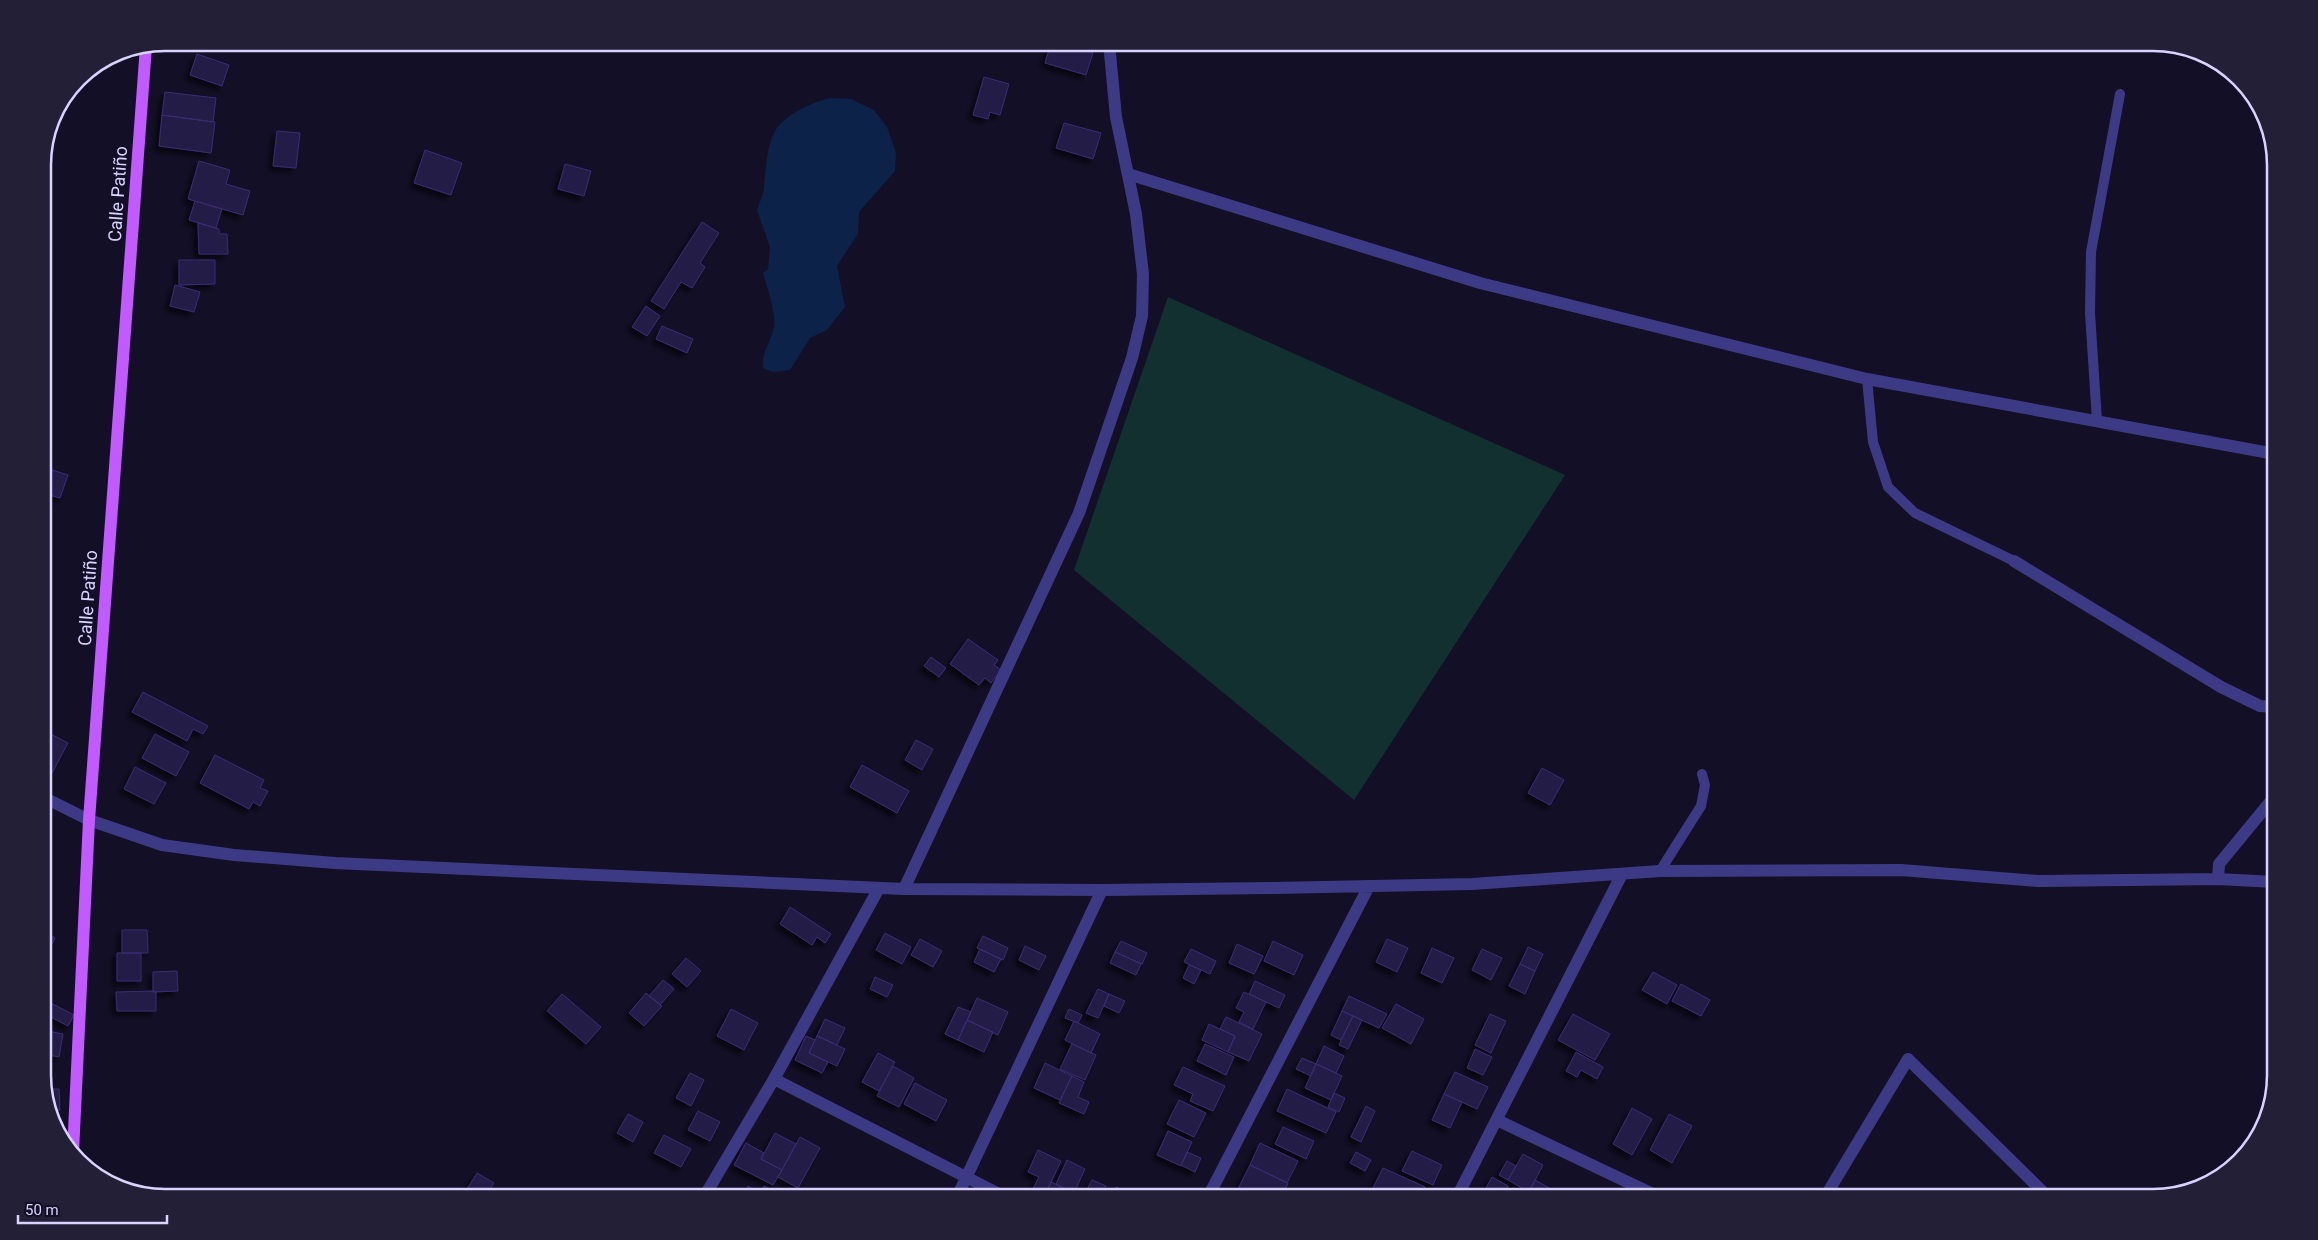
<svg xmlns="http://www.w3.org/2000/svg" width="2318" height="1240" font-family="Roboto,sans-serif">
<defs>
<filter id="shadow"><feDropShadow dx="-4.5" dy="4.5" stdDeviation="2.5" flood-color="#0009"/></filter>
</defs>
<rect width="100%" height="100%" fill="#130f26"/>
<path fill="#12302f" d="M1168,297l397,178 -211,325 -280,-230z"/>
<path fill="#0c2248" d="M831,98l20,1 23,11 13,17 9,26 -1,18 -36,41 -1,22 -21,32 8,41 -18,23 -17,8 -20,32 -17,2 -10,-4c-2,-16 8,-26 11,-41 2,-15 -7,-40 -11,-54l5,-4 2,-22 -13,-37c2,-7 6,-14 7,-22 2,-19 2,-40 11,-57 9,-16 39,-30 56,-33z"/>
<path fill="#241b47" stroke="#3b2d73" filter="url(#shadow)" d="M1051,43h8l34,10 -7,22 -41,-12z
M197,54l32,11 -7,21 -32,-11z
M984,77l25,7 -9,31 -10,-3 -2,7 -15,-4z
M165,92l51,6 -3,24 -51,-7z
M162,115l53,7 -4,31 -52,-7z
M1064,123l37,10 -8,26 -37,-11z
M277,131l23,2 -4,35 -23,-2z
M425,150l37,13 -11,32 -37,-12z
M199,161l31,9 -4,14 24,7 -7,24 -55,-16z
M565,164l26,7 -7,25 -26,-7z
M195,201l27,8 -6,19 -27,-8z
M702,222l17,11 -19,30 5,4 -13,21 -11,-6 -17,27 -13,-8z
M198,223l21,6v5h8l1,20h-29z
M179,260h36v24l-36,1z
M175,285l25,7 -6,20 -24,-6z
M646,306l14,10 -13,20 -15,-9z
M662,326l31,13 -6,14 -31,-14z
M46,468l22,7 -8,23 -17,-5v-15z
M968,639l30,21 -4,5 7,5 -10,13 -6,-5 -6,7 -29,-21z
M931,657l15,11 -7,9 -15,-11z
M143,692l65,34 -5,8 -10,-5 -6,12 -55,-29z
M43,730l25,13 -16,30 -9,-4z
M155,734l34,18 -13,24 -34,-18z
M916,740l17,9 -11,21 -17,-10z
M215,755l49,25 -4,8 8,3 -8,15 -7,-4 -4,7 -49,-26z
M862,765l47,26 -12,22 -47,-26z
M135,767l31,16 -12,21 -30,-15z
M1542,768l22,12 -14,25 -22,-12z
M790,907l41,27 -6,9 -8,-6 -5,8 -32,-21z
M122,930h25l1,23h-26z
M43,932l12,6 -7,14 -5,-3z
M885,933l26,14 -9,17 -26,-14z
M983,936l25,12 -5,12 -26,-12z
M920,939l22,12 -9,16 -22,-12z
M1387,939l21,9 -11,24 -21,-10z
M1121,941l26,12 -5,11 -27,-12z
M1273,941l30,14 -9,20 -30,-14z
M1237,944l26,12 -9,18 -25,-11z
M1025,946l21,10 -7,14 -20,-10z
M1528,947l15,7 -8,17 -15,-7z
M1432,948l22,10 -12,25 -21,-10z
M980,949l21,10 -7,13 -20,-10z
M1191,949l25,12 -6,13 -26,-12z
M1482,949l20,9 -11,22 -19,-10z
M1115,952l26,12 -5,11 -26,-12z
M117,953h24v28h-24z
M686,958l15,13 -14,16 -15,-13z
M1520,964l15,7 -10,23 -16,-8z
M1189,965l12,5 -7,14 -11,-6z
M177,971l1,20 -25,1v-20z
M1653,972l24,13 -10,19 -25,-14z
M875,977l18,8 -6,12 -17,-8z
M663,980l11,9 -14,16 -11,-9z
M1255,981l30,14 -6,13 -30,-14z
M1681,984l29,16 -9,16 -29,-15z
M1098,989l11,5 -11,24 -12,-5z
M156,991v20h-39l-1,-19z
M1244,992l22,10 -13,27 -14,-7 5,-10 -8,-4z
M646,993l16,13 -18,20 -15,-13z
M562,994l39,33 -15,17 -39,-33z
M1109,994l16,7 -6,12 -15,-7z
M1349,996l38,18 -8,14 -37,-17z
M977,998l31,14 -10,23 -31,-15z
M43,999l31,16 -6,11 -25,-13z
M1396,1004l28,15 -13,25 -29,-16z
M958,1007l13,5 -13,28 -13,-6z
M731,1009l27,14 -14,27 -27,-14z
M1069,1009l13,6 -4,8 -13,-5z
M1342,1011l11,5 -12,24 -10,-5z
M1490,1014l16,7 -15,32 -16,-8z
M1573,1014l37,20 -15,26 -37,-20z
M1353,1016l9,4 -14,29 -9,-4z
M1226,1017l36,17 -13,27 -21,-9 7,-16 -15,-7z
M825,1019l20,9 -8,17 -20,-9z
M967,1020l26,12 -9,20 -26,-12z
M1074,1021l26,13 -9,19 -26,-13z
M1209,1024l26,12 -7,16 -26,-12z
M43,1030l20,4 -4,23 -15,-3 1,-9 -2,-1z
M806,1036l9,4 -6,13 19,9 -6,11 -27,-13z
M817,1036l28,13 -8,17 -28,-13z
M1072,1044l24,11 -11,25 -25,-11z
M1205,1044l29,13 -8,18 -29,-14z
M1324,1046l20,10 -8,17 -20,-9z
M1475,1049l17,8 -9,18 -16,-7z
M1576,1052l27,15 -6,12 -16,-9 -4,7 -11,-6z
M878,1053l17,9 -16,29 -17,-9z
M1302,1058l14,6 -5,12 -15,-7z
M1045,1063l27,13 -12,24 -26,-12z
M1316,1064l26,12 -11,24 -26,-12z
M893,1066l21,12 -15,29 -22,-11z
M1183,1067l42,19 -12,25 -23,-10 3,-7 -19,-9z
M1455,1072l33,15 -11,22 -33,-15z
M690,1073l14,7 -13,26 -15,-8z
M1072,1076l12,6 -6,15 11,5 -5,12 -25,-11z
M915,1083l32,17 -11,21 -32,-17z
M45,1089h14l1,21h-8z
M1287,1089l49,23 -10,21 -49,-22z
M1334,1093l11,5 -6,14 -11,-5z
M1444,1094l18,8 -12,26 -18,-8z
M1179,1100l27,13 -12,24 -27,-13z
M1366,1106l9,5 -14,31 -10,-5z
M1632,1108l20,11 -20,36 -19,-11z
M698,1111l22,11 -10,19 -22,-11z
M628,1114l15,8 -10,20 -16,-9z
M1669,1114l23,12 -20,37 -22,-13z
M1283,1127l31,14 -8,18 -31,-15z
M1168,1131l24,11 -11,24 -24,-11z
M775,1133l21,11 -14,26 -21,-11z
M664,1135l27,14 -10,18 -27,-14z
M800,1137l20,11 -22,40 -20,-11z
M746,1143l18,10 -3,6 21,11 -9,15 -39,-20z
M1260,1143l38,18 -11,22 -37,-18z
M1038,1150l23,11 -17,36 -12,-6 7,-14 -11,-5z
M1412,1151l30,14 -9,20 -31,-14z
M1187,1152l14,6 -6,14 -14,-7z
M1356,1152l15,8 -6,11 -15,-8z
M1523,1154l20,11 -14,27 -21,-12z
M1067,1160l18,9 -11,24 -18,-9z
M1507,1161l9,5 -8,14 -9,-5z
M1250,1165l38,18 -6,14h-26l-18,-8z
M1383,1168l42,19 -4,10h-38l-12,-5z
M477,1173l17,10 -9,14h-23z
M1492,1177l16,9 -6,11h-21z
M1092,1180l14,6 -5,11h-18z
M1535,1180l29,16v1h-24l-11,-5z
M1051,1182l25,12 -1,3h-31z
M748,1186l12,7 4,-7 22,11h-44z
M1116,1187l23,10h-28z
M1506,1192l10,5h-14z"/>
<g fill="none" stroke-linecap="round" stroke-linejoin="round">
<path stroke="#3d3a85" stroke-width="10" d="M1867,379l6,63 15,45 27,26 99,48
M2097,421l-7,-108 1,-61 29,-158
M1660,871l41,-65 4,-21 -3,-11"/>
<path stroke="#3d3a85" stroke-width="12" d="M1128,174l352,109 387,96 408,75
M2014,561l207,126 39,19 15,1
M43,797l46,23 73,25 72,10 101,8 569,26 198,1 172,-2 198,-4 188,-13 241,-1 137,11 180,-2 57,3
M2218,879l1,-15 56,-68
M904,889l175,-376 53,-155 10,-42 1,-42 -7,-60 -20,-97 -7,-74
M774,1079l231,118
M1497,1120l162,77
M704,1197l70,-118 105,-191
M957,1197l145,-307
M1208,1197l161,-311
M1457,1197l165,-323
M1825,1197l83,-138 140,138"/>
<path stroke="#c25bff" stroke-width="12" d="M73,1152l16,-332 57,-774"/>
</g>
<g text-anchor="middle" stroke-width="4.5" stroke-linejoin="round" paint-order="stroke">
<g font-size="18" fill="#d9d4ff" stroke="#130f26">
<text transform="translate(118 194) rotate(-86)" y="6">Calle Patiño</text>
<text transform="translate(88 598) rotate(-86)" y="6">Calle Patiño</text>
</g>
</g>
<path d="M0 0H2318V1240H0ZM165 51H2153A114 114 0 0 1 2267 165V1075A114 114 0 0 1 2153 1189H165A114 114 0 0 1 51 1075V165A114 114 0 0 1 165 51Z" fill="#231f37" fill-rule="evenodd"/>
<path fill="none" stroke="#d9d4ff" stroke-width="2.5" d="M165 51H2153A114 114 0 0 1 2267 165V1075A114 114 0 0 1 2153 1189H165A114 114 0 0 1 51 1075V165A114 114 0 0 1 165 51Z"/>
<path d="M18 1215v8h149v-8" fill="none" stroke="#d9d4ff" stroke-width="2.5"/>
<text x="25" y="1215" font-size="15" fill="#d9d4ff" stroke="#130f26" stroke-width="4" paint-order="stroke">50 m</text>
</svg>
